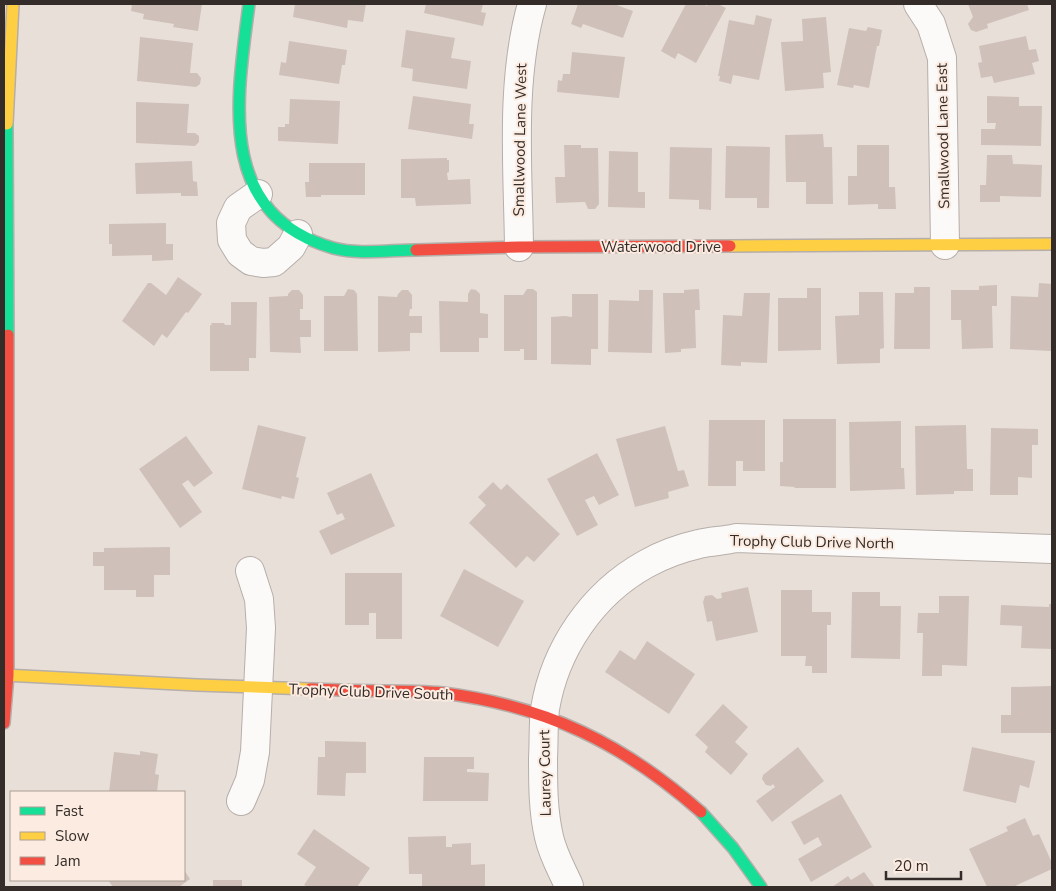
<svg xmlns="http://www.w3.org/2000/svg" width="1056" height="891" font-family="'Nunito Sans',sans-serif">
<rect width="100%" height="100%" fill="#e9dfd9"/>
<path fill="#cfc0ba" d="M132,4h70l-4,27 -25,-4 1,-3 -31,-5 1,-5 -13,-3z
M295,4h71l-3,18 -15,-2 -1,8 -54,-11z
M426,4h57l-2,8 5,1 -3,13 -59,-13z
M578,4h36l19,7 -10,27 -40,-14 -2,4 -10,-4z
M686,4h17l4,2 1,-2h10l8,4 -30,55 -18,-10 -3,6 -14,-8z
M968,4h59l2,6 -42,14 1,4 -12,4 -5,-2 -3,-6 5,-7z
M756,15l16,4 -13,61 -26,-5 -2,9 -12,-3 1,-5h-2l11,-56 25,5z
M826,17l5,55 -8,1 1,15 -39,3 -4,-49 22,-1 -1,-22z
M868,27l14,3 -3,16h-2l-8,42 -15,-3 -1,3 -16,-3 12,-57 17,3z
M406,30l49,8 -4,20 20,3 -4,28 -55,-8 1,-12 -12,-2z
M1026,36l3,14 7,-1 3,12 -7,2 3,11 -41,9 -2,-7 -11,2 -3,-15 4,-1 -3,-16z
M140,37l53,6 -3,30h7l4,5 -1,6 -4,3 -59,-6z
M289,41l58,9 -2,15h-3l-3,19 -60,-9 2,-13 5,1z
M572,52l53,5 -6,41 -62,-6 1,-12 4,1 1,-7h7z
M413,96l58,8 -2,20h5l-2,15 -64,-10z
M987,96l32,1v9h23l-1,40 -60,-1v-16h14l1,-6h-9z
M290,99l50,2 -2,43 -60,-3v-14h7v-3h4z
M136,102l53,2 -2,29h8l4,3v6l-4,4 -59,-3z
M823,134l1,13h8l1,57h-27v-22h-20l-1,-47z
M564,145h17v3h17l1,56 -4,5h-7l-3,-7 -29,1 -1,-26h10z
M857,145h32v42h6l1,22h-18v-5l-30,1v-29h9z
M726,146l44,1 -1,61h-12v-10h-32z
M670,147l42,1 -1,62 -12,-1v-9l-30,-1z
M609,151l29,1v40h7v16l-37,-1z
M987,155h25l1,9 29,1 -1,32 -41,-1v6h-20v-17h6z
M447,158v2h2v12l-2,1 1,7 22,-1 1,25 -55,2 -1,-8h-14v-39z
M192,161l1,20 4,1 1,14h-17v-3l-45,1 -1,-31z
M309,163h56v32h-44v2h-15l-1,-15h4z
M166,223v21h7v16l-21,1v-6l-40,1v-12h-3v-20z
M178,277l24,17 -14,19 -2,-1 -19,26 -5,-4 -8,12 -32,-25 26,-38h3l15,12z
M1039,283l13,1 -1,67 -41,-2 1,-53 27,1z
M997,285v21h-5l1,42 -31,1 -1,-29h-10v-30h28v-4z
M914,287h16v62h-36l1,-56h19z
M807,288h14v62l-43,1v-53h29z
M348,289l6,1 3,4 1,57h-34v-55h20z
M471,289l5,1 4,4v19l8,1v24h-9v14h-39l-1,-51 29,1v-8z
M527,289h6l4,3v68h-13v-11h-4v2h-16v-56h19z
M699,289l1,21h-5l1,38 -15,1v3l-16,1 -2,-60h21v-3z
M292,290h7l4,5v14h-3v11h11v17h-11l1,16 -31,-1 -1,-55 19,-1v-2z
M402,290h6l4,5v14h-2l-1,7h13v17h-12v18l-32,1v-56l19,1 1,-3z
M639,290h14l-1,63 -44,-1 1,-52 30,1z
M859,292h24l1,56 -4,1v14l-43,1 -2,-48 24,-1z
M744,293h26l-3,70 -26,-1v4l-20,-1 2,-50 19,1z
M572,294h26v55h-7v16l-40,-1v-47l14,-1 7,1z
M231,302h26l-1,56h-7v13h-39v-46h2l-1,-2h13l1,2h6z
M783,419h53v69h-42l1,-1 -15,-1v-24h3z
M709,420h56v51h-22v-10h-7v25h-28z
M901,421v47h3l1,21 -55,2 -1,-69z
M258,425l48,12 -10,40 3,1 -5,21 -12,-3 -1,3 -39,-10z
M966,425l1,44h6v22h-19v3l-38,1 -1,-69z
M665,426l13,45 6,-1 5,16 -21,6 1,6 -34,9 -19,-68z
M991,428l47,1v16h-6v33l-14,-1v18h-28z
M186,436l27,37 -19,14 -6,-7 -6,4 20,28 -22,16 -41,-59z
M597,453l22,42 -20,10 -5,-9 -9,4 13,25 -21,11 -30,-57z
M371,473l24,53 -64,29 -12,-24 26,-12 -3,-6 -5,2 -10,-22z
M493,482l8,8 6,-6 53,50 -26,28 -7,-6 -11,12 -47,-45 17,-18 -8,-8z
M170,547v28h-16v22h-18v-7h-32v-24h-11v-14h11v-4z
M464,569l60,32 -26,46 -58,-31z
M345,573h57v66h-26v-26h-7v12h-24z
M748,587l10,45 -42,9 -4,-20 -5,1 -4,-20 2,-6 7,-1 5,4 5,-1 -1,-5z
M781,590h31v22h19v13h-4v48h-15v-7h-7l1,-10h-25z
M852,592h28v14h21l-1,53 -49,-1z
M939,596h30l-2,70 -25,-1v11h-20l1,-43h-6l1,-20h21z
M1049,604h3v45l-31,-1 1,-22 -22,-1 1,-20 48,2z
M647,641l48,33 -26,40 -64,-42 15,-22 15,10z
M1052,686v47h-51v-18h10v-28z
M723,704l25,23 -13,15 13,12 -17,21 -26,-23 3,-5 -13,-12z
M325,741l41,1v31h-20l-1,23 -28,-1 1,-38h7z
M798,747l26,34 -52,41 -16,-21 19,-14 -2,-3 -2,2 -5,-1 -4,-6 1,-4z
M972,747l63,14 -6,27 -9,-3 -4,18 -53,-12z
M140,751l18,3 -3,20 4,1 -2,17h-48l5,-40 26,3z
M424,757h50v12h-7v3l22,1 -1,28h-65z
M841,794l31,53 -61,35 -13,-23 24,-14 -4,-8 -14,8 -13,-23z
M1025,818l8,18 6,-2 13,29v6l-39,18h-26l-18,-38 39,-18 -2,-4z
M314,829l56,39 -13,19h-49l-4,-2 12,-18 -19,-13z
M446,836v11h6v-3l19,-1v22l14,-1v23h-63v-13h-13l-1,-37z
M184,870l6,9 -11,8h-66l-5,-7h76z
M864,872l11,15h-43l16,-11 3,4z
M213,880h29v7h-29z"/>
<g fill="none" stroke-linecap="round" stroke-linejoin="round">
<g stroke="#b6aea9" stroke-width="30">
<path id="street" d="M918,4l13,20 11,34 3,187
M258,194l-20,14 -7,15 1,17 8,13 11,8 12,2 11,-1 17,-15 7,-13
M519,247c-1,-80 -9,-165 13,-243
M241,801l9,-21 5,-28 6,-124 -2,-29 -9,-28
M569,886c-7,-16 -16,-31 -20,-49 -6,-26 -6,-52 -6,-79 1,-16 0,-33 2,-49 10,-60 47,-115 101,-145 16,-9 35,-16 53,-20 12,-3 25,-3 37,-6l316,11"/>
</g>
<g stroke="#b6aea9" stroke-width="14">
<path id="fast" d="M249,4c-12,94 -34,210 84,244 26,7 57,2 83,2
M7,124l1,211
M701,812l32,36 28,39"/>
</g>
<g stroke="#b6aea9" stroke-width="14">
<path id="slow" d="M7,124l6,-120
M730,246l322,-2
M4,675l193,10 113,4"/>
</g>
<g stroke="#b6aea9" stroke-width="14">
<path id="jam" d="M416,250l103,-3 211,-1
M310,689c25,1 49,2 73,2 20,0 40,0 60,2 104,13 181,51 258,119
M4,723l4,-48v-340"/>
</g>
<use href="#street" stroke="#fcfaf9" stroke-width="28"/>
<use href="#fast" stroke="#16e098" stroke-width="11"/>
<use href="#slow" stroke="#ffcf43" stroke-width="11"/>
<use href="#jam" stroke="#f24e42" stroke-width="11"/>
</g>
<g text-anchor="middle" stroke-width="4" stroke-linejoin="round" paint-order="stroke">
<g font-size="15" fill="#332c28" stroke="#fcebe0">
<text transform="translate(943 136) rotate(-91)" y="5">Smallwood Lane East</text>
<text transform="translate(520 140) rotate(-89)" y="5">Smallwood Lane West</text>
<text x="661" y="252">Waterwood Drive</text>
<text transform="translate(812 542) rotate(1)" y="5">Trophy Club Drive North</text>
<text transform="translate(371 692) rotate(2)" y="5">Trophy Club Drive South</text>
<text transform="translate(545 773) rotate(-91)" y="5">Laurey Court</text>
</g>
</g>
<rect width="1056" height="891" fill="none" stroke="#332c28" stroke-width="10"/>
<rect x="10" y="791" width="175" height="90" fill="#fcebe0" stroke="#ac9f96"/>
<rect x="20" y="807" width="25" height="8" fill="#16e098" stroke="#ac9f96"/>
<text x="55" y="816" font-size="15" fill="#332c28">Fast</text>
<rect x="20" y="832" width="25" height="8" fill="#ffcf43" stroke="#ac9f96"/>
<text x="55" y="841" font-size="15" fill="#332c28">Slow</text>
<rect x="20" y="857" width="25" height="8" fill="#f24e42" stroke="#ac9f96"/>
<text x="55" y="866" font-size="15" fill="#332c28">Jam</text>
<path d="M886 871v8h75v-8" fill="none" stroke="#332c28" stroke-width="2.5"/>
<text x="894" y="871" font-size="15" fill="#332c28" stroke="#fcebe0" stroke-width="4" paint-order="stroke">20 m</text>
</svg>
